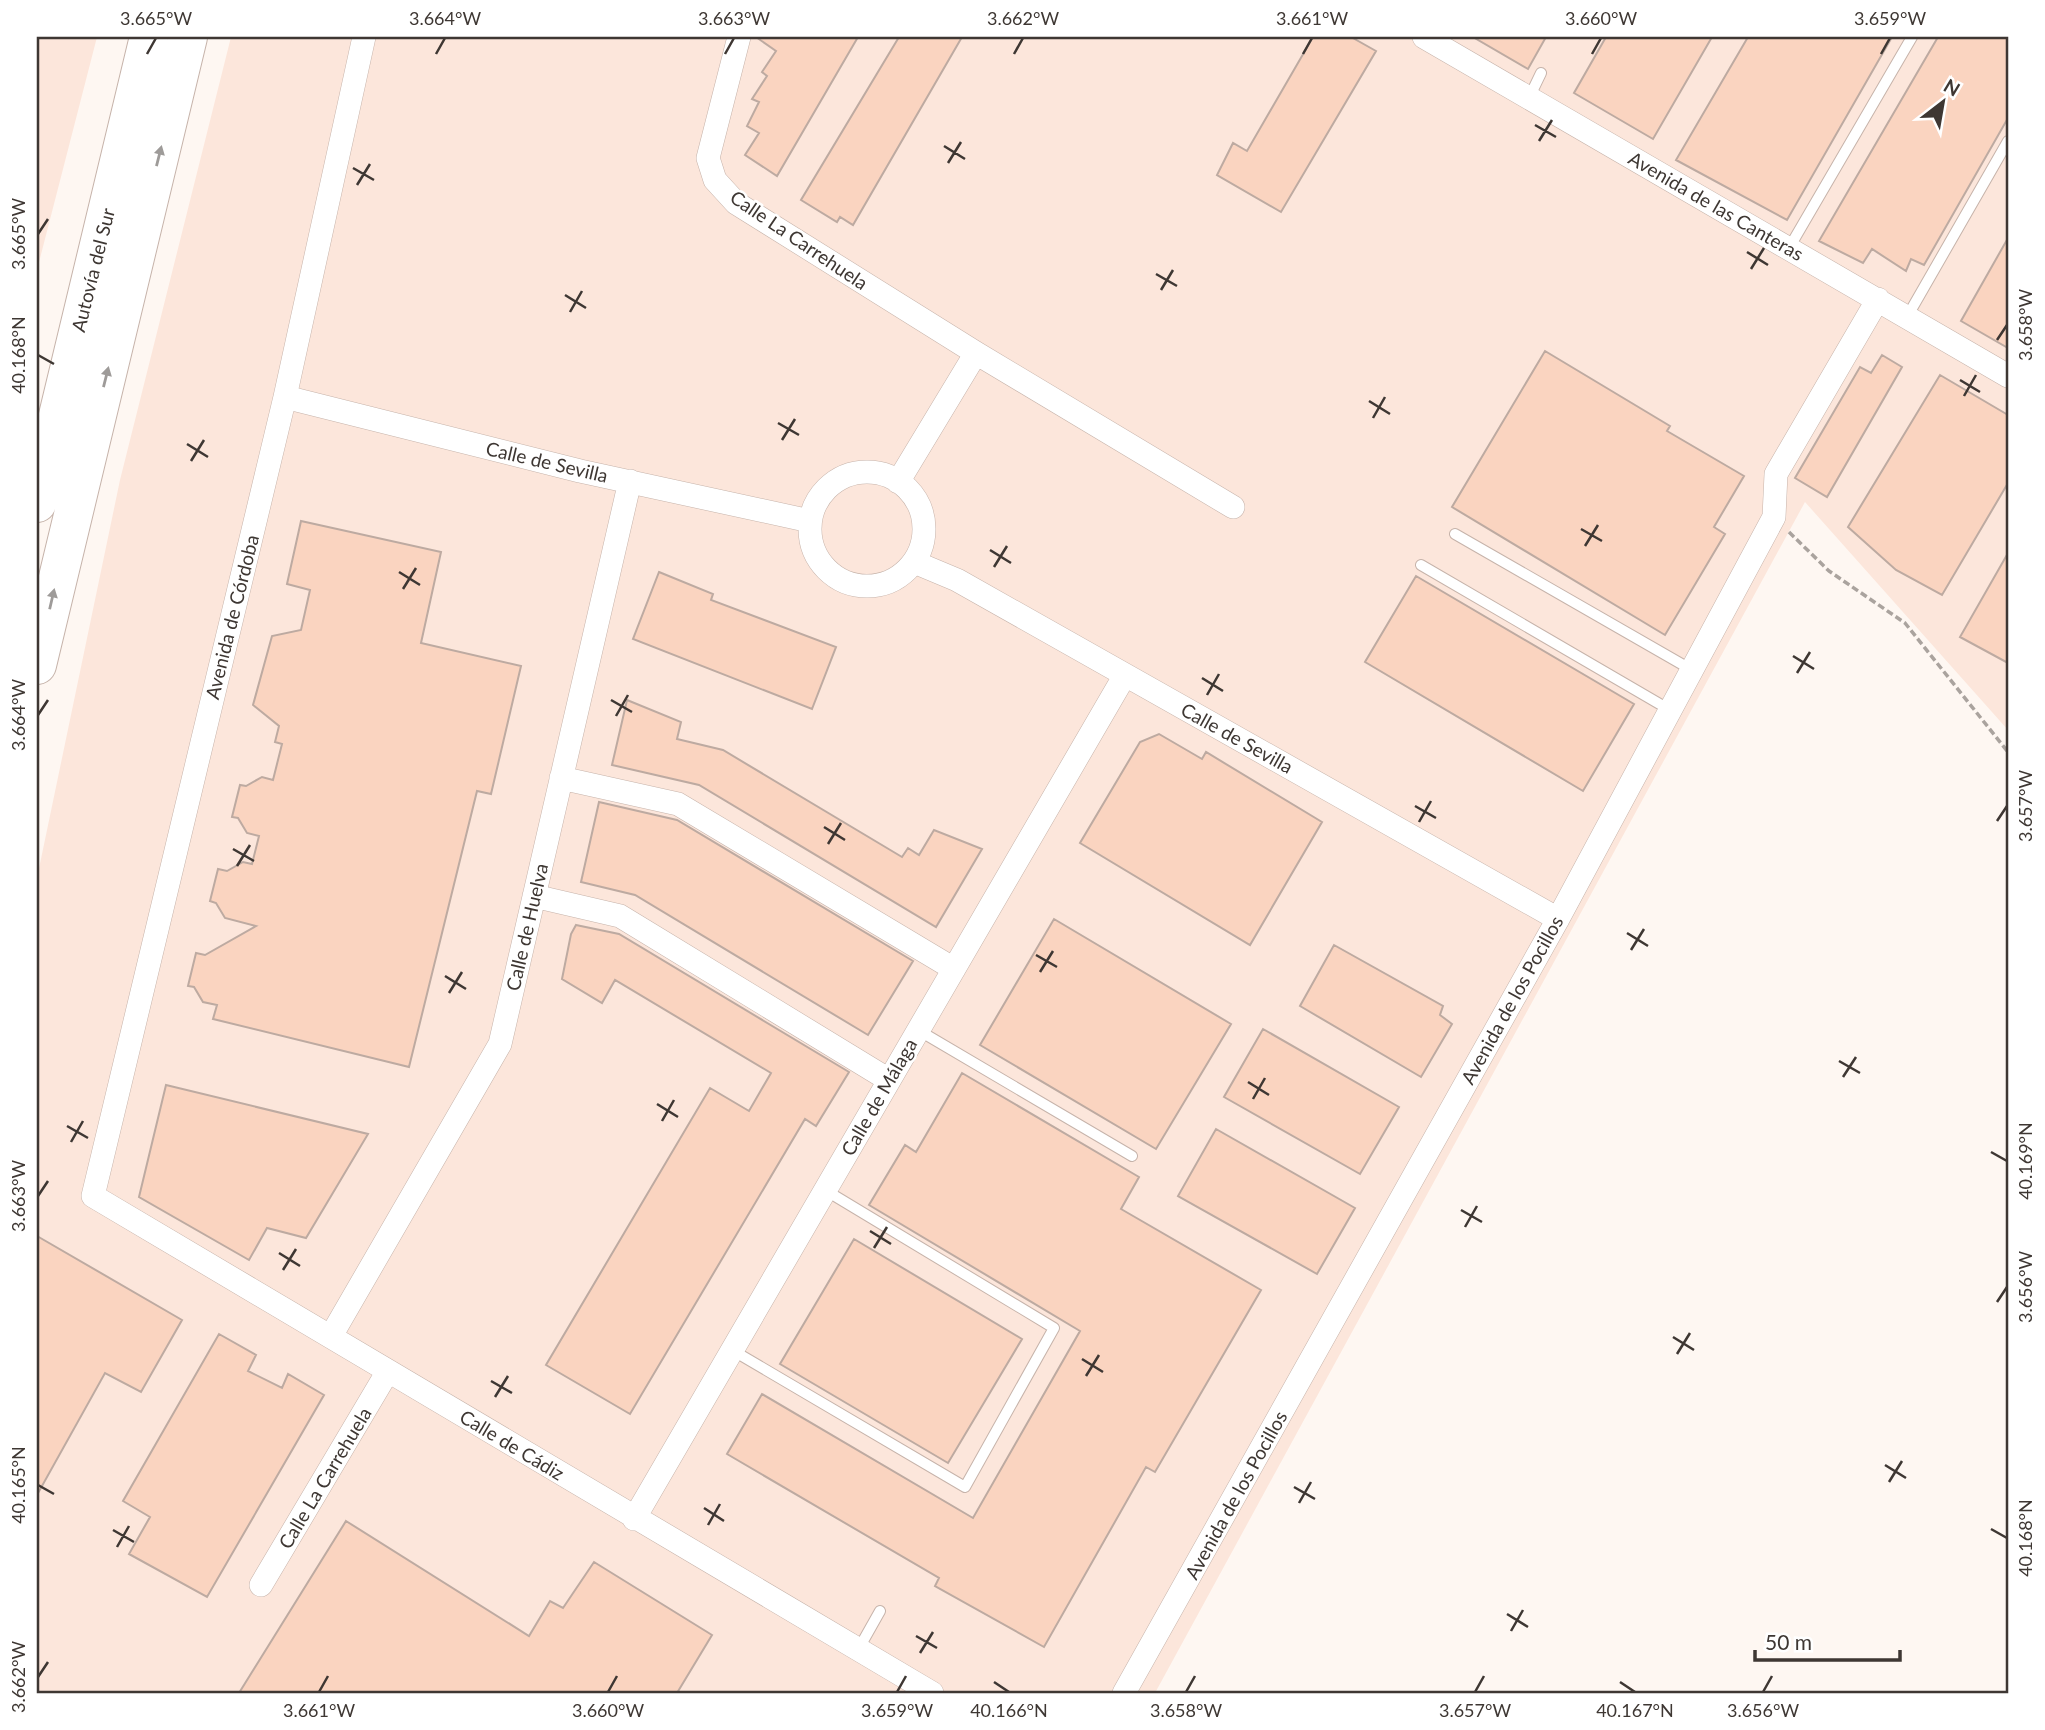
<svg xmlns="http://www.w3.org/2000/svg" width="2045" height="1730" font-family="Lato,sans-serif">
<rect width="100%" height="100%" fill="#fef7f2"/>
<path fill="#fce6db" d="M37,37h60l-60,233z
M231,37h1777v693l-203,-228 -650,1191h-1118v-815l83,-398z"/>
<path fill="#fad4c0" stroke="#bdaaa1" stroke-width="2" d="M756,37h102l-81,139 -32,-21 14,-22 -12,-7 12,-24 -7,-3 15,-23 -5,-4 14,-21z
M899,37h63l-109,188 -13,-8 -3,5 -36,-22z
M1313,37h38l25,14 -95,161 -64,-37 16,-32 14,8z
M1473,37h73l-18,32z
M1606,37h106l-59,102 -79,-46z
M1748,37h144l-105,183 -111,-60z
M1938,37h70v81l-84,147 -13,-6 -5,12 -34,-22 -9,14 -44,-22z
M2008,238v110l-47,-27z
M1545,351l125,75 -3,5 77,45 -30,51 11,7 -60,101 -213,-128z
M1882,355l20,12 -75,130 -32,-19 65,-111 11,6z
M1940,375l68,40v68l-66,112 -46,-25 -48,-43z
M301,521l140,31 -20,91 100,23 -30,128 -14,-3 -68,276 -196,-48 4,-14 -14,-3 -9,-15 -6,-1 8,-33 9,2 51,-29 -31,-8 -9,-15 -6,-2 8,-32 9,2 16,-9 9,2 7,-28 -12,-3 -9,-15 -6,-1 8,-32 6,1 16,-9 11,3 9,-36 -7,-2 4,-16 -26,-21 19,-69 29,-6 9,-40 -23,-6z
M2008,553v110l-48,-26z
M659,572l54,22 -2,6 125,47 -24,62 -179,-70z
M1416,576l218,128 -51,87 -218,-129z
M627,700l54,22 -4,17 46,11 179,107 6,-9 11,7 15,-25 48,19 -46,78 -237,-142 -87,-20z
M1159,734l43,25 4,-7 116,70 -72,123 -170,-102 60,-101z
M599,802l78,18 236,141 -45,74 -233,-140 -54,-13z
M1054,919l177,105 -75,125 -176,-104z
M576,925l43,9 230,138 -33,54 -11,-7 -175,295 -84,-49 164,-277 39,23 22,-38 -156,-93 -13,23 -40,-24 9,-45z
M1334,945l109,61 -3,9 12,9 -31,53 -121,-71z
M1263,1029l136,78 -39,67 -136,-77z
M962,1073l177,104 -18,32 140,81 -106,182 -9,-5 -102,180 -109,-61 4,-8 -212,-124 35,-60 211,124 107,-187 -211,-126 36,-60 11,7z
M166,1085l202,49 -62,104 -39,-10 -18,32 -110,-63z
M1216,1129l139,79 -38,66 -139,-78z
M37,1236l145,84 -41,72 -36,-19 -68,122z
M854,1239l168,100 -74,124 -168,-99z
M219,1334l37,21 -8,16 34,17 6,-14 36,21 -117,202 -78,-43 21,-37 -27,-16z
M346,1521l183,115 21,-35 13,7 31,-46 118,73 -35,58h-438z"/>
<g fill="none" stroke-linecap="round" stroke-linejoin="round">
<g stroke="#c6b3aa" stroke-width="12">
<path id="lane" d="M1529,98l12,-25
M1789,248l123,-211
M1907,317l101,-176
M1455,534l237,136
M1421,565l249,145
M918,1030l214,126
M732,1350l233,137 89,-159 -229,-138
M858,1650l22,-39"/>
</g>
<g stroke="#c6b3aa" stroke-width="24">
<path id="street" d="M364,37l-79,360 -192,799 839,497
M739,37l-31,121 7,22 21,23 240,150 257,154
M1424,37l584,339
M285,397l295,74 230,50
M810 529a57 57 0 1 1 114 0a57 57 0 1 1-114 0Z
M898,482l78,-129
M914,562l43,18 601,339
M561,778l117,26 276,165
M534,896l86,20 269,164
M331,1336l169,-292 130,-563
M634,1519l491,-844
M261,1585l127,-214
M1124,1693l434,-774 216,-402 2,-43 102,-175"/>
</g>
<g stroke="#c6b3aa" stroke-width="40">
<path id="highway" d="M37,503l112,-466
M37,665l151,-628"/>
</g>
<path stroke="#aaa39e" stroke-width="3.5" stroke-dasharray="7 3.5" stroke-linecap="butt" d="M1789,532l40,39 76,52 103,129"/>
<use href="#lane" stroke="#fff" stroke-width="10"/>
<use href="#street" stroke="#fff" stroke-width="23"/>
<use href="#highway" stroke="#fff" stroke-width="38"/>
</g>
<defs><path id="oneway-solid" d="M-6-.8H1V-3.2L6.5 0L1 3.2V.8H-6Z" transform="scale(1.75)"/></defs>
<g fill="#9e9b99">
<use href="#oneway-solid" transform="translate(159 156) rotate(-76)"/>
<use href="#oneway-solid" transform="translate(106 377) rotate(-76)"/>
<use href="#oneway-solid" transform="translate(52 599) rotate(-77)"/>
</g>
<path fill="none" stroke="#3e3733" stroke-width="2.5" d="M147,54l9,-16M436,54l9,-16M725,54l9,-16M1014,54l9,-16M1303,54l9,-16M1592,54l9,-16M1881,54l9,-16M1535,125l21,12M1539,141l13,-21M944,146l21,13M948,163l13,-21M353,168l21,12M357,185l13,-21M38,234l10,-15M1747,252l21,13M1751,269l13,-21M1156,274l21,12M1161,290l12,-20M565,295l21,13M570,312l12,-21M1997,340l10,-15M38,355l16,9M1960,380l20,12M1964,396l12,-21M1369,401l21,13M1373,418l12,-21M778,423l21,12M782,440l13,-21M187,444l21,13M191,461l13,-21M1581,529l21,12M1585,546l13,-21M990,550l21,13M994,567l13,-21M399,572l21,13M403,589l13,-21M1793,656l21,13M1797,673l13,-21M1202,678l21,13M1207,695l12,-21M611,700l21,12M38,715l10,-15M616,716l12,-21M1415,806l21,12M1997,821l10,-15M1419,822l12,-21M824,827l21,13M828,844l13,-21M233,849l21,12M237,866l13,-21M1627,933l21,13M1631,950l13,-21M1036,955l21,12M1040,972l13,-21M445,976l21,13M449,993l13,-21M1839,1061l21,12M1843,1077l13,-20M1248,1082l21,13M1253,1099l12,-21M657,1104l21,13M662,1121l12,-21M67,1126l21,12M71,1142l12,-21M1991,1152l16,9M38,1196l10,-15M1461,1210l21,12M1465,1227l12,-21M870,1231l21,13M874,1248l13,-21M279,1253l21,13M283,1270l13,-21M1997,1302l10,-15M1673,1337l21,13M1677,1354l13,-21M1082,1359l21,13M1086,1376l13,-21M491,1381l21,12M495,1397l13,-21M1885,1465l21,13M1889,1482l13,-21M38,1485l16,9M1294,1487l21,12M1299,1503l12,-21M704,1508l20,13M708,1525l12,-21M1991,1529l16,9M113,1530l21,12M117,1547l12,-21M1507,1614l21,13M1511,1631l12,-21M916,1636l21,12M920,1653l13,-21M38,1677l10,-15M994,1682l15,10M1620,1682l15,10M319,1692l9,-16M608,1692l9,-16M897,1692l9,-16M1186,1692l9,-16M1475,1692l9,-16M1763,1692l9,-16"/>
<g text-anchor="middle" stroke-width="5" stroke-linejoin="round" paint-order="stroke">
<g font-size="19" fill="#3e3733" stroke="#fff">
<text transform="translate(1716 206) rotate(30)" y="7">Avenida de las Canteras</text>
<text transform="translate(799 240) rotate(34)" y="7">Calle La Carrehuela</text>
<text transform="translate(93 270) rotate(-76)" y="7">Autovía del Sur</text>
<text transform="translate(547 462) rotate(13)" y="7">Calle de Sevilla</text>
<text transform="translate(232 617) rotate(-76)" y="7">Avenida de Córdoba</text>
<text transform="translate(1237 738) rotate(29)" y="7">Calle de Sevilla</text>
<text transform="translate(527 927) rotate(-77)" y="7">Calle de Huelva</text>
<text transform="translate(1512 1000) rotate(-61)" y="7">Avenida de los Pocillos</text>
<text transform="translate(879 1097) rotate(-60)" y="7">Calle de Málaga</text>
<text transform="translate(512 1445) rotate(31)" y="7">Calle de Cádiz</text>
<text transform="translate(325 1478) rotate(-59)" y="7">Calle La Carrehuela</text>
<text transform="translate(1236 1495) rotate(-61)" y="7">Avenida de los Pocillos</text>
</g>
</g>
<rect width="2045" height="1730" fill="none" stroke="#ffffff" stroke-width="77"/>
<g transform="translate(1943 102) rotate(31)" stroke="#ffffff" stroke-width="5" paint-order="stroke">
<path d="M0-5L12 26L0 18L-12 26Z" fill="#3e3733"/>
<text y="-10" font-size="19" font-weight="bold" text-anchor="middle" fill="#3e3733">N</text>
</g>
<path d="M1755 1650v10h145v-10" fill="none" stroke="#3e3733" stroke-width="3.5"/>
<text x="1765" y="1650" font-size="21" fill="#3e3733" stroke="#ffffff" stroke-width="5" paint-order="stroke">50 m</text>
<rect x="38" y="38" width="1969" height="1654" fill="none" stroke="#3e3733" stroke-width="2.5"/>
<g font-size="18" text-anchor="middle" fill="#3e3733">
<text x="156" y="25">3.665°W</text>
<text x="445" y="25">3.664°W</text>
<text x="734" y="25">3.663°W</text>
<text x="1023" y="25">3.662°W</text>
<text x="1312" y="25">3.661°W</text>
<text x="1601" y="25">3.660°W</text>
<text x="1890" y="25">3.659°W</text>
<text transform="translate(19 234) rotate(-90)" y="6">3.665°W</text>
<text transform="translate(2026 325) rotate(-90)" y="6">3.658°W</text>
<text transform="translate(19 355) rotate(-90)" y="6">40.168°N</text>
<text transform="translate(19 715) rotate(-90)" y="6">3.664°W</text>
<text transform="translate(2026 806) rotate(-90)" y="6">3.657°W</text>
<text transform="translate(2026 1161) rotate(-90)" y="6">40.169°N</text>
<text transform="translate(19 1196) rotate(-90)" y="6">3.663°W</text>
<text transform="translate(2026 1287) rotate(-90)" y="6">3.656°W</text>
<text transform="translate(19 1485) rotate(-90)" y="6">40.165°N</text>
<text transform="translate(2026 1538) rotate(-90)" y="6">40.168°N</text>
<text transform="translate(19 1677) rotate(-90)" y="6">3.662°W</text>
<text x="319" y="1717">3.661°W</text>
<text x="608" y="1717">3.660°W</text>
<text x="897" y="1717">3.659°W</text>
<text x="1009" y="1717">40.166°N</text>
<text x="1186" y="1717">3.658°W</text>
<text x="1475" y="1717">3.657°W</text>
<text x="1635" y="1717">40.167°N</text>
<text x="1763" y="1717">3.656°W</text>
</g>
</svg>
